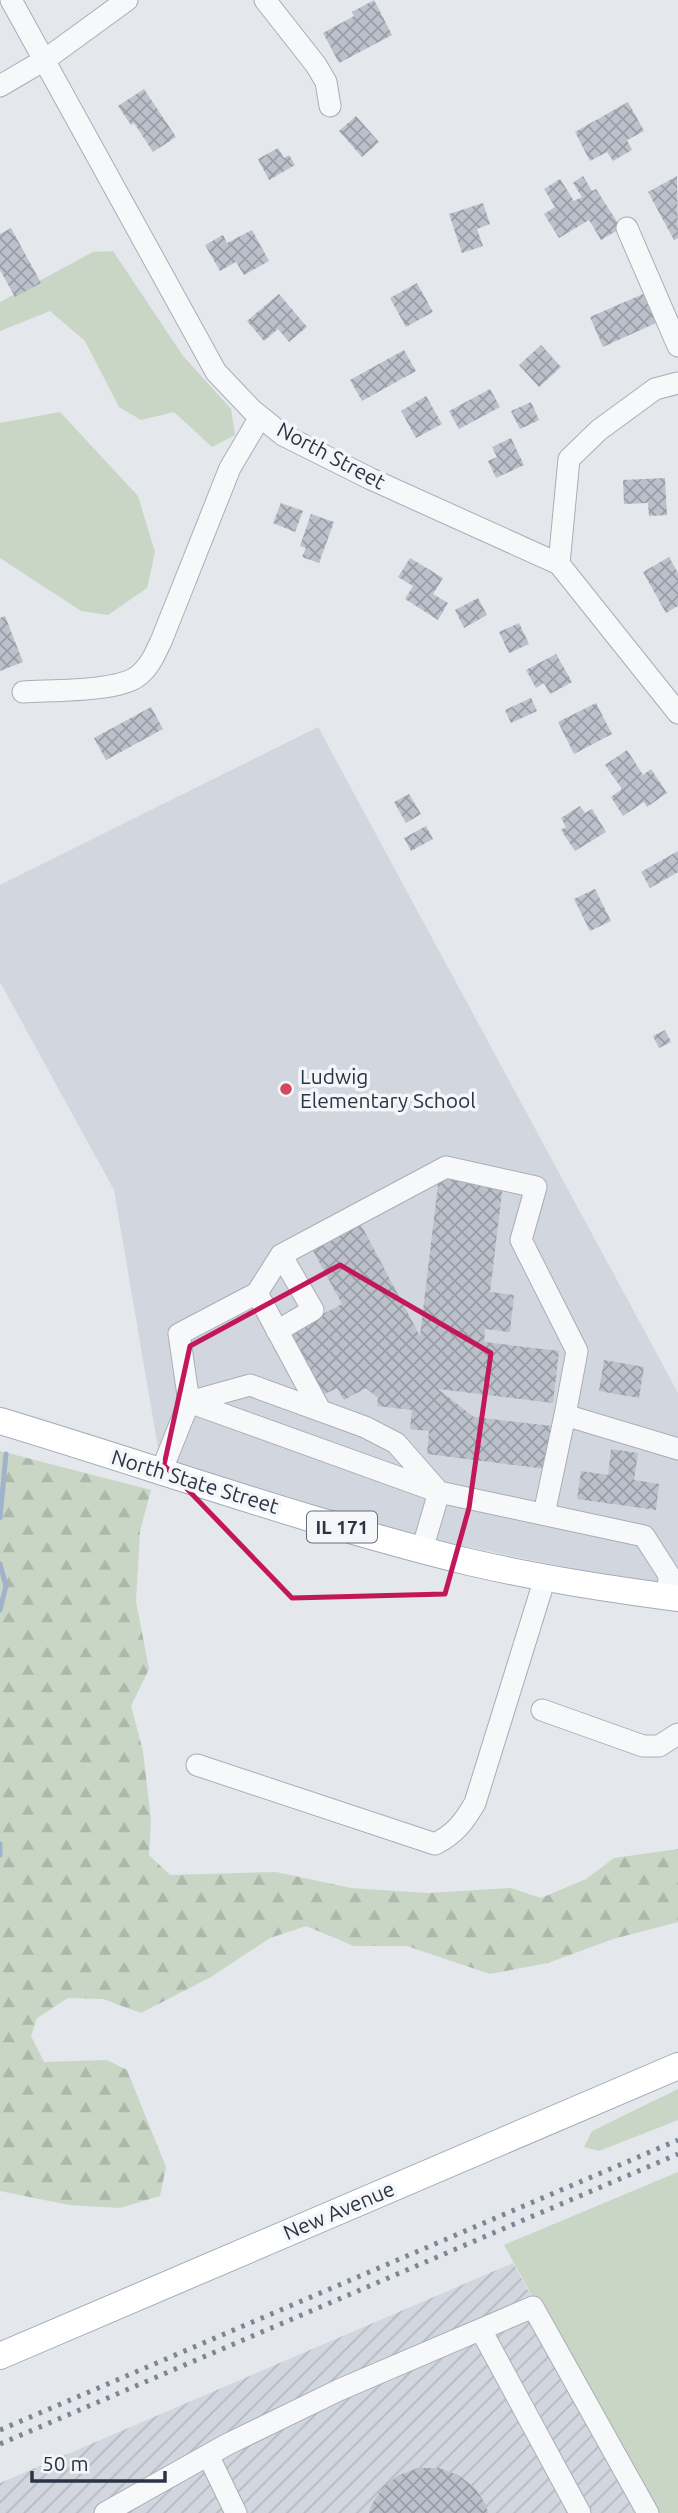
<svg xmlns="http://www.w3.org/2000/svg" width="678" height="2513" font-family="Ubuntu,sans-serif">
<defs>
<pattern id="industrial-furrows" width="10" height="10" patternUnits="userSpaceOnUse" patternTransform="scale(1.75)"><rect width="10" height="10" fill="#d2d6de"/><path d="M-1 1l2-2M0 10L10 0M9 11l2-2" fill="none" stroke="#b4b8c0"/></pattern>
<pattern id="forest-firs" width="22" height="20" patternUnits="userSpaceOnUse" patternTransform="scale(1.75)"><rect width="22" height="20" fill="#c9d6c5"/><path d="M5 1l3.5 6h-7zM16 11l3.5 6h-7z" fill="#adb8ab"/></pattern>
<pattern id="building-cross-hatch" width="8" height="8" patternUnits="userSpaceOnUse" patternTransform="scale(1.75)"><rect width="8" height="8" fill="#bbc0ca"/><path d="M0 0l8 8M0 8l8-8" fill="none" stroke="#989da6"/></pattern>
</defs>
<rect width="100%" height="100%" fill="#e4e7ec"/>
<path fill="#d2d6de" d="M318,727l360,666v194l-29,-3 -191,-39 -173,-44 -125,-42 -46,-269 -114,-208v-97z"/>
<path fill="url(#industrial-furrows)" d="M513,2263l139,250h-652v-30z"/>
<path fill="#c9d6c5" d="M113,251l70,105 48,53 4,26 -23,12 -38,-35 -33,8 -22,-13 -34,-66 -35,-30 -50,20v-29l93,-50z
M60,412l78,84 17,56 -8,36 -39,27 -27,-4 -81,-53v-135z
M678,2089v31l-79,31 -15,-4 8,-16z
M678,2172v341h-26l-148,-268z"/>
<path fill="url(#forest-firs)" d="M0,1451l151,39 -11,41 -4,70 13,68 -18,37 12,45 8,69 -2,35 21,20 106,-3 75,16 77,5 83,-5 30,10 45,-19 28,-21 64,-9v73l-65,17 -65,24 -58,11 -83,-28h-53l-48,-20 -36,12 -59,39 -70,36 -38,-14 -35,-1 -31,20 -6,18 13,26 63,-2 20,10 39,97 -6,29 -40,12 -51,-3 -69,-14z"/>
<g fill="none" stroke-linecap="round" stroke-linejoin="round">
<path stroke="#9fb4cc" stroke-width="5" d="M0,1518l6,-64
M0,1564l6,22 -6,24
M0,1844v11"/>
</g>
<path fill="url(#building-cross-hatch)" d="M374,0l18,35 -53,28 -16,-30 31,-17 -2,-4z
M144,89l32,48 -23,15 -19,-29 -3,2 -13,-19z
M628,102l16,29 -17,9 5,10 -19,11 -6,-9 -17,9 -15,-29z
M356,116l23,26 -17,15 -23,-26z
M278,148l6,10 5,-3 6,10 -26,15 -11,-21z
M583,176l9,15 4,-2 25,39 -20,12 -12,-20 -30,18 -15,-24 11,-7 -11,-18 16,-10 14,22 8,-4 -9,-14z
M677,176l1,62 -4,2 -26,-48z
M483,203l7,21 -13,5 6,17 -21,7 -13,-39z
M11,228l30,55 -26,14 -15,-27v-36z
M252,230l17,31 -25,14 -8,-13 -16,9 -15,-26 18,-10 4,8z
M417,283l16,29 -27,15 -16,-29z
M279,294l28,33 -18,15 -11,-13 -14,12 -17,-20z
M643,294l13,29 -53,24 -13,-30z
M541,345l20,22 -22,20 -20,-22z
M404,350l12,21 -54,30 -12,-21z
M490,389l10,18 -41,22 -10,-18z
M426,396l16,28 -26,14 -15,-27z
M531,402l8,18 -19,9 -9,-18z
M511,438l13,27 -28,13 -8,-17 9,-4 -5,-10z
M665,478l2,37 -18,1 -1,-13 -24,1 -1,-24z
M281,503l22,8 -8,21 -22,-9z
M311,514l23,8 -15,41 -17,-6 4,-9 -6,-2z
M669,557l9,16v33l-12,7 -23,-41z
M410,558l33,20 -10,16 15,9 -10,17 -33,-21 8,-13 -15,-9z
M478,598l9,17 -23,13 -9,-18z
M5,616l18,46 -23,9v-53z
M519,623l10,21 -20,9 -10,-21z
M556,654l16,28 -22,12 -6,-11 -8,5 -10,-18z
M531,698l6,13 -26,12 -6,-13z
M596,703l16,31 -38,20 -16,-32z
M151,707l12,22 -57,31 -12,-22z
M627,750l16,25 8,-6 16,24 -20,14 -3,-5 -21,14 -12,-19 11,-8 -17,-24z
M409,794l12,20 -15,9 -12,-21z
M580,806l5,7 7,-4 14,23 -31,19 -14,-21 5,-3 -5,-9z
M426,826l7,13 -22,12 -7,-13z
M678,851v21l-28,16 -9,-16z
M595,889l16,32 -21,10 -16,-32z
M665,1030l6,12 -12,6 -6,-12z
M439,1176l64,8 -13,108 24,3 -4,37 -25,-3 -1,13 75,9 -6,52 -115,-14 36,28 78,9 -5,43 -120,-15 2,-23 -19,-2 2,-19 -35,-4 1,-8 -12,-10 -22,12 -7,-12 -14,7 -34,-63 53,-28 -31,-57 48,-26 61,115z
M604,1360l40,7 -5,31 -40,-7z
M611,1449l27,4 -4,27 25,4 -3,26 -79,-11 4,-28 27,4z
M418,2468h21l19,7 17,13 11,17 2,8h-119l3,-9 11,-17 16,-12z"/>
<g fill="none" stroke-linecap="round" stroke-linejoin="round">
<g stroke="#a9aeb7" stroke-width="23">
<path id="minor" d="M11,0l205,372 36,38 31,25 88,44 188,85 119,149
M265,0l51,65 10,17 4,24
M0,86l46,-27 81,-59
M627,228l51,118
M559,564l10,-105 30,-29 56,-41 23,-6
M23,692c27,-2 95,0 115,-16 12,-9 18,-24 24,-37l68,-171 30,-51
M257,1293l24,-38 165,-88 90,20 -15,53 56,111 -12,64 113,34
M277,1331l36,-21 -32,-55
M320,1410l-63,-117 -78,41 10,68 61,-17 115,42 31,16 43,49 205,44 25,39 -1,22
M161,1472l28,-70 250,90 -17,58
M544,1514l21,-99
M542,1710l101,36h16l19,-12
M197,1765l238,79c20,-10 29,-22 40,-41l70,-225
M481,2330l99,183
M208,2455l28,58
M105,2513l121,-68 113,-55 194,-83 115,206"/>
</g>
<g stroke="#a3abb8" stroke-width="28">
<path id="major" d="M0,1421c156,47 310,102 469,141 69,16 139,27 209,36
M0,2356l678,-290"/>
</g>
<use href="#minor" stroke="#f7f8fa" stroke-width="21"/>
<use href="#major" stroke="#fff" stroke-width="26"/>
<path stroke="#7d8696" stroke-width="5" stroke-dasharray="3.5 7" stroke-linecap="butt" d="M0,2430l678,-290
M0,2444l678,-290"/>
</g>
<path fill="none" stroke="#c2185b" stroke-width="5" stroke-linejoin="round" d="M340,1265l151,88 -22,155 -24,86 -153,4 -128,-133 26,-119z"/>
<circle fill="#d1495b" stroke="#f4f6f9" stroke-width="2.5" cx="286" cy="1089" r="7"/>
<g text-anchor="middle" stroke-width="7" stroke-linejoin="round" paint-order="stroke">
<rect fill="#f4f6f9" stroke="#676e7b" stroke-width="2" x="307" y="1511.5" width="70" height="31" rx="5"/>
<g font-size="19" font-weight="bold" fill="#2b3445">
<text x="342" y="1534">IL 171</text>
</g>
<g font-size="21" fill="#2b3445" stroke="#f4f6f9">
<text transform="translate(331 456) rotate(28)" y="7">North Street</text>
<text transform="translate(195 1482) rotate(17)" y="7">North State Street</text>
<text transform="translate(339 2211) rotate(-23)" y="7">New Avenue</text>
</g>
<g font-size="21" fill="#2b3445" stroke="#f4f6f9" text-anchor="start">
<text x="300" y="1084">Ludwig<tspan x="300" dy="24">Elementary School</tspan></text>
</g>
</g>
<path d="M32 2471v10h133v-10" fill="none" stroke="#2b3445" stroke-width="3.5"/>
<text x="42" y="2471" font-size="21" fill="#2b3445" stroke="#f4f6f9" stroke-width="5" paint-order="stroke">50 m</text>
</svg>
